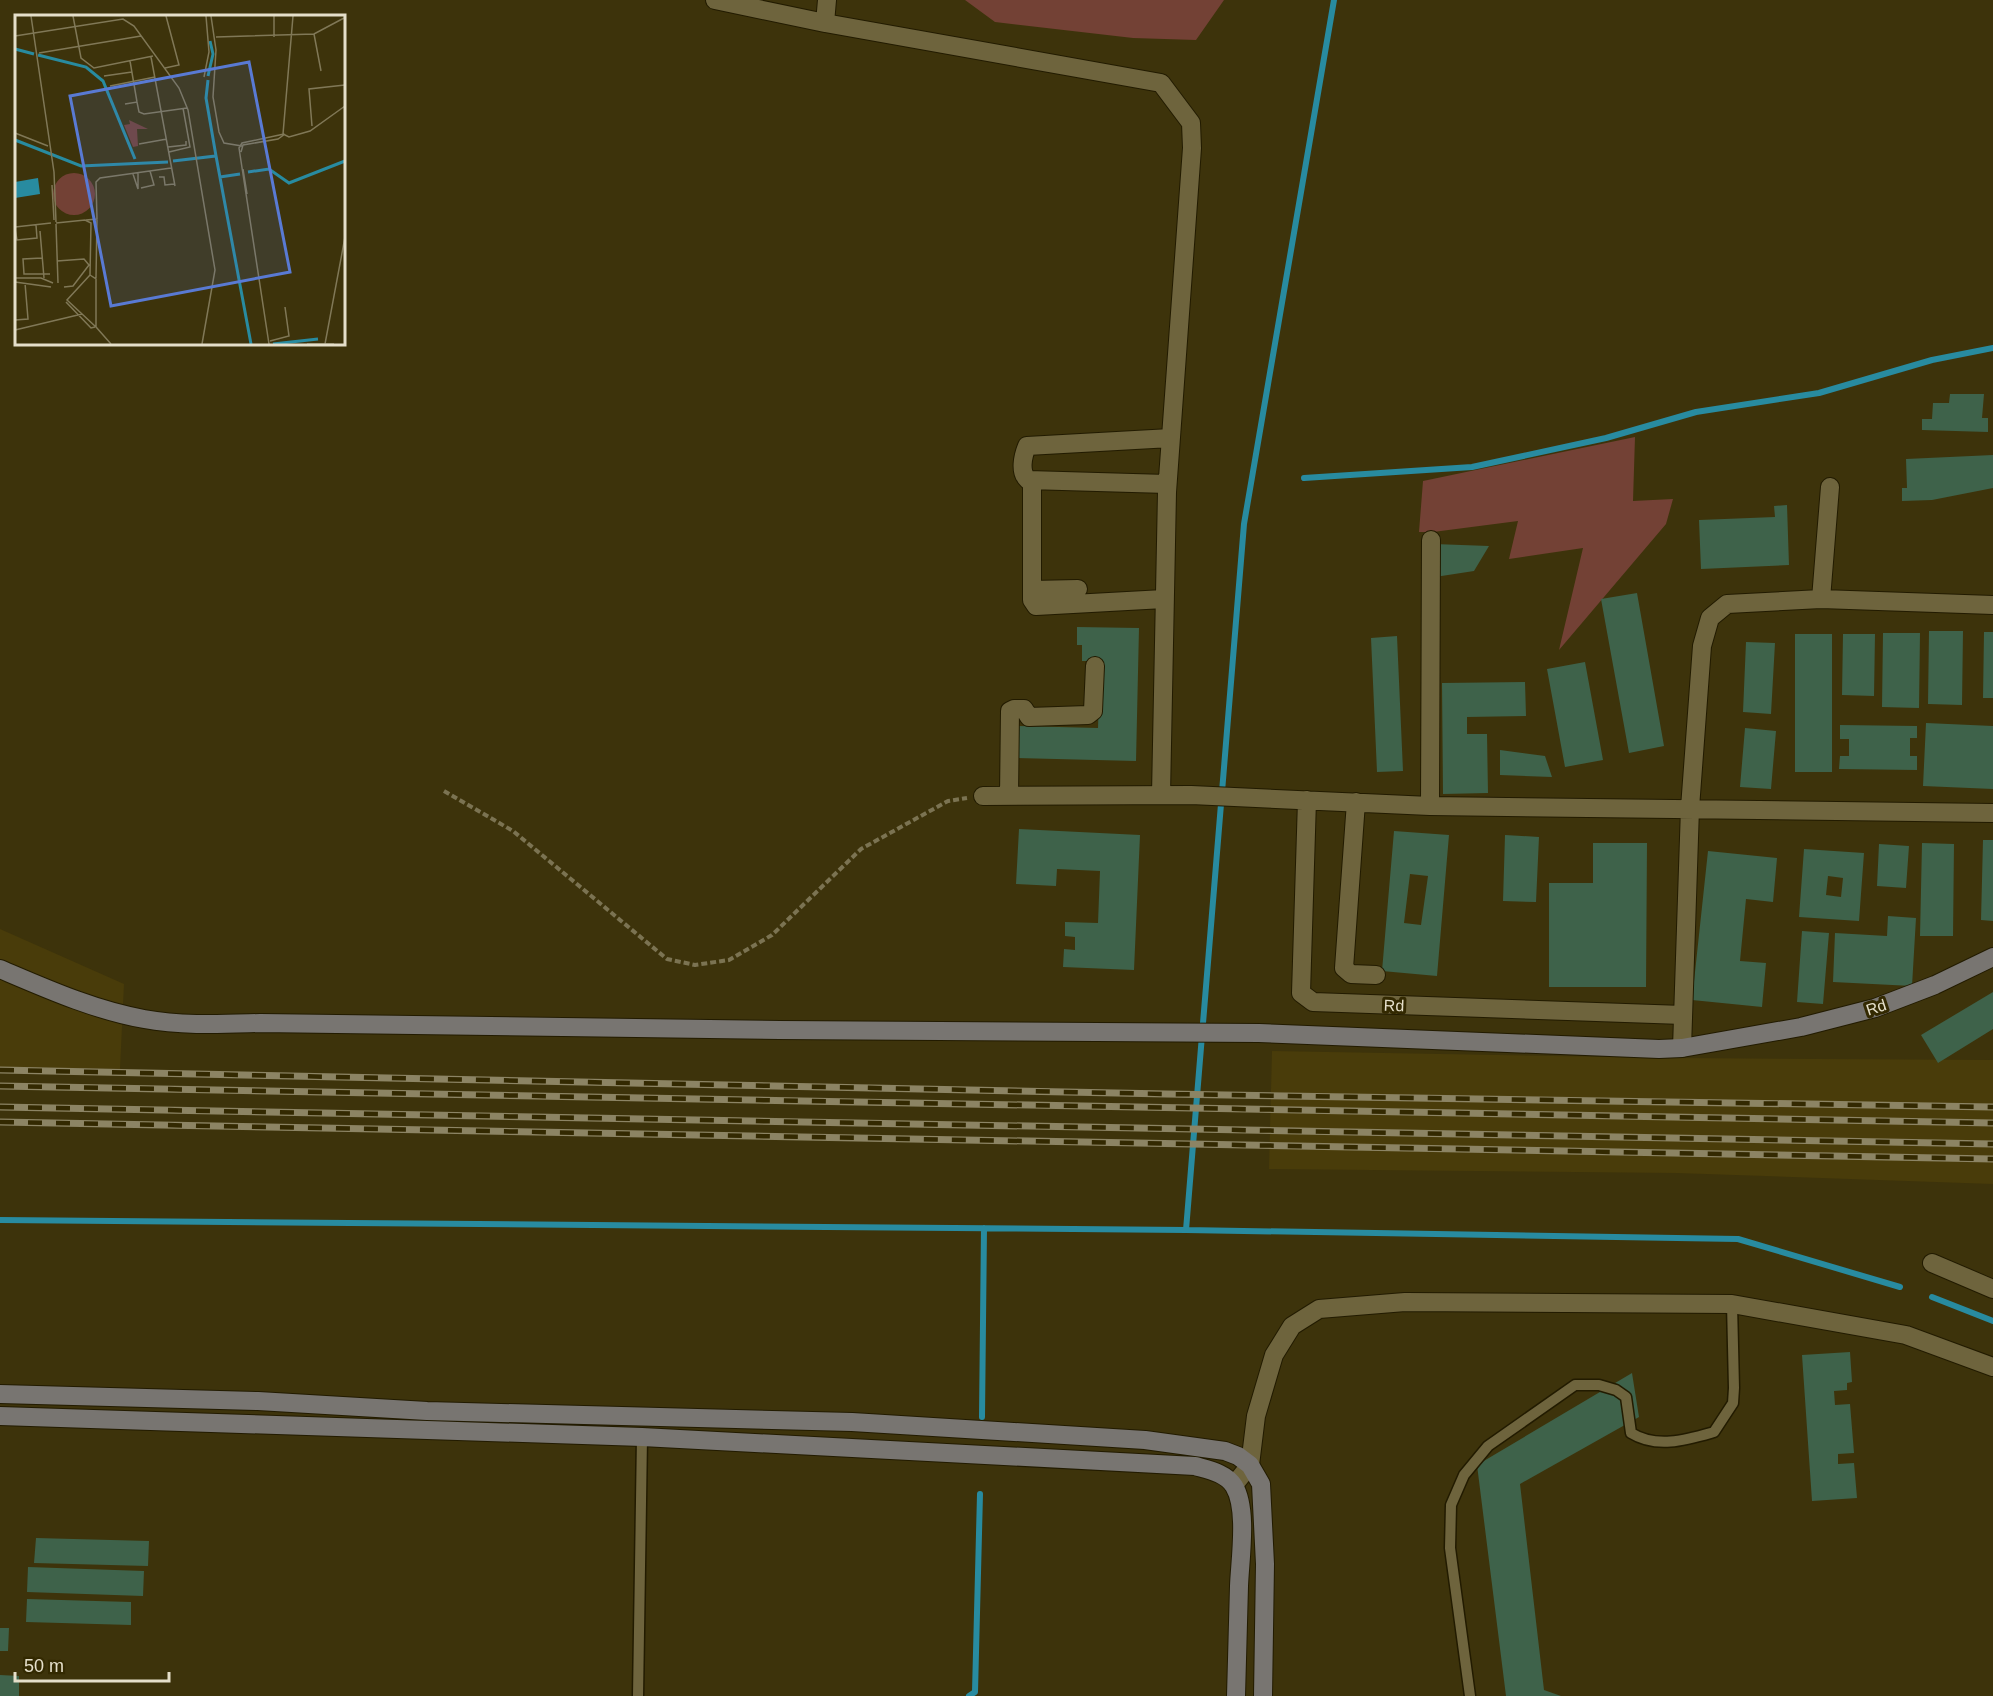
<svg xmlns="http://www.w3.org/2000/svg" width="1993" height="1696" font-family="Helvetica,sans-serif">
<rect width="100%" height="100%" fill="#3d330b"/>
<path fill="#493c0a" d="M0,929l124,55 -4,85 -120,-2z
M1272,1051l403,7 318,2v124l-317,-11 -407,-4z"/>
<path fill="#734135" d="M965,0h259l-28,40 -63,-2 -138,-16z
M1635,437l-2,64 40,-2 -7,25 -107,126 24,-102 -74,11 9,-38 -85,11h-14l4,-51z"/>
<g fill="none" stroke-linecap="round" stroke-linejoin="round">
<path stroke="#288ba0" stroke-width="6" d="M1304,478l168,-11 134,-29 90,-26 123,-19 113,-33 61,-12
M0,1220l1186,10 58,-706 90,-524
M1186,1230l552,9 162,48
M1932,1297l61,24
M982,1417l2,-189
M969,1696l6,-4 5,-198"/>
</g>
<path fill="#3e624a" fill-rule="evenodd" d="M1950,394h34l-2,24h6v14l-66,-2v-11h10l1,-16h16z
M1993,455v33l-61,12 -30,1v-13h5l-1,-29z
M1787,505l2,60 -88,4 -2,-49 76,-3 -1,-11z
M1434,544l55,2 -15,25 -39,6z
M1637,593l27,153 -35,7 -28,-154z
M1077,627l62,1 -3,133 -125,-3 1,-39h7v7l79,2 2,-67h-18v-16h-5z
M1929,631h34l-1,74 -34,-1z
M1984,632h9v66h-10z
M1883,633h37l-1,75 -37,-1z
M1795,634h37v138h-37z
M1843,634h32l-1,62 -32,-1z
M1397,636l6,135 -26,1 -6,-134z
M1746,642l29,1 -4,71 -28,-2z
M1585,662l18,98 -38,7 -18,-98z
M1525,682l1,34 -59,1v17h20l1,59 -45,1 -1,-111z
M1926,723l67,3v63l-70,-3z
M1840,725l77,1v12h-7v18h7v14l-78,-1 1,-13h9v-17h-9z
M1745,728l31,3 -5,58 -31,-2z
M1500,750l45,6 7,21 -52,-2z
M1019,829l121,6 -6,135 -71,-3 1,-18 11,1v-13l-10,-1v-14l33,1 2,-52 -43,-2 -1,17 -40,-2z
M1394,831l55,4 -12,141 -55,-5zM1410,874l18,2 -7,49 -17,-2z
M1505,835l34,2 -3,65 -33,-1z
M1983,840h10v81l-12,-1z
M1593,843h54l-1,144h-97v-104h44z
M1922,843l32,1 -1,92h-33z
M1879,844l30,2 -3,42 -29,-2z
M1804,849l60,4 -5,68 -60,-4zM1828,876l15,2 -2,19 -15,-2z
M1708,851l69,7 -4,44 -27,-3 -6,62 26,2 -4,44 -70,-7z
M1888,916l28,2 -4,68 -79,-4 2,-49 52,3z
M1802,931l27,2 -6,71 -26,-2z
M1993,992v37l-55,34 -17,-28z
M1850,1352l2,30 -5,1v7l-13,1 1,14 15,-1 4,49 -16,1v10l16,-1 3,35 -45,3 -10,-146z
M1632,1373l7,44 -119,67 24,206 17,6h-55l-29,-231z
M36,1538l113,3 -1,25 -114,-3z
M28,1567l116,4 -1,25 -116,-4z
M27,1599l104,3v23l-105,-3z
M0,1628h9l-1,23h-8z
M0,1675l19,1v20h-19z"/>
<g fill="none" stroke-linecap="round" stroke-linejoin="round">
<g stroke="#221b00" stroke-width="13">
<path id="lane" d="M638,1696l4,-259
M1470,1696l-20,-148 1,-43 13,-30 24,-29 87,-61h24l17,5 10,7 5,36c26,16 55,7 83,-1l19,-29 1,-15 -2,-84"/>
</g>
<g stroke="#221b00" stroke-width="20">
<path id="street" d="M715,0l110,23
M827,0l-2,23 336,60 30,40 1,25 -25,344 -6,303
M1032,480v120l4,6 128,-7
M1167,484l-139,-4c-9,-8 -5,-24 -1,-34l144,-8
M1032,590l46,-1
M1821,599l172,6
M983,796l208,-1 239,11 563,7
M1009,796l1,-85 4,-2h10l5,8 59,-2 5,-4 2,-45
M1307,800l-6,193 12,9 370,13
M1356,802l-12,166 7,6 25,1
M1430,806l1,-266
M1682,1048l8,-240 12,-162 8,-28 17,-14 94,-5 9,-112
M1932,1263l61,26
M1234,1485l16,-20 6,-49 18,-61 18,-29 27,-17 86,-7 327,2 174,31 87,32"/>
</g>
<g stroke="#221b00" stroke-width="20">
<path id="secondary" d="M0,969c47,20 94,41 144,50 38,7 78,5 116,4l520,7 479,3 400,16 23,-1 119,-21 74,-19 60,-23 58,-28
M0,1394l258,7 169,10 425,11 293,18 80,11 13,5 12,9 11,19 4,80 -2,132
M0,1416l642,21 553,29c14,4 31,7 39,20 14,23 6,73 5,100 -1,37 -2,73 -3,110"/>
</g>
<path stroke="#7b7352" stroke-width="4" stroke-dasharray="6 3" stroke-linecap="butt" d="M444,791l69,40 154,128 28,6 34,-5 43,-25 89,-86 87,-48 19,-3"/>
<use href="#lane" stroke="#6e643d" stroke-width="10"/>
<use href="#street" stroke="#6e643d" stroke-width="18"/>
<use href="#secondary" stroke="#787571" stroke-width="18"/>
<g stroke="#8c8464" stroke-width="7">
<path id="rail" d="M0,1070l1166,24 827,13
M0,1086l1993,37
M0,1107l1993,37
M0,1122l1993,37"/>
</g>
<use href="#rail" stroke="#332901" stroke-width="4.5" stroke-dasharray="14" stroke-linecap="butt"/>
</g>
<g text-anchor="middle" stroke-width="6" stroke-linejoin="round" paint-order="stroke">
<g font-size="16" fill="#e5dfca" stroke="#332901">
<text transform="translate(1394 1005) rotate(2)" y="6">Rd</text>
<text transform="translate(1876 1007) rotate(-18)" y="6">Rd</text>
</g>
</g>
<g transform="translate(15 15)">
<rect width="330" height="330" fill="#3d330b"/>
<path d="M114,105l19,9h-11l1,17 -5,1 -9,-22 6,-1zM38 179a21 21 0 1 1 42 0a21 21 0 1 1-42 0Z" fill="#734135"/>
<path d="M23,163l2,16 -25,4v-16z" fill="#288ba0"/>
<path fill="none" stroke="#288ba0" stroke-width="3" d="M0,34l19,5M23,40l48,12 17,14 32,78M193,61l5,-22 -3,-13M193,65l-2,18 10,58M0,125l66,26 87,-4M158,146l43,-5 35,188M233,157l21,-3 20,14 56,-22M205,162l20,-3M258,329l45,-5"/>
<path fill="none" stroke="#807857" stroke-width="1.5" d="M16,1l23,156 2,50M58,1l8,42 13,10 59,-12M196,1l5,34 -3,47 6,35 5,11 18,3M259,1v21M278,1l-10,118 6,3 21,-6 35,-25M299,19l7,37M0,21l108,-17 11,7 45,62 9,22 27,160 -13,74M201,22l98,-3 30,-16M24,38l102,-17M136,42l24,129M115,46l7,41M150,53l14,-3 -13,-49M89,61l28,-4M189,62l5,-25 -3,-36M95,71l45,-9M110,89l12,-2 2,10 5,2 43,-6M297,111l-3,-37 36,-4M0,118l33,13M124,129l28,-5M153,132l18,-2v-4M154,137l21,-5 -7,-39M226,137l2,-7 35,-6 7,-5M228,154l4,25M118,159l5,15v-16M144,162h5l1,8 9,-1M37,170l2,35M126,173l13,-3 -4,-14M71,205l11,-1 -1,-37 4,-4 71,-10M41,208l29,-3 6,3 -1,52 -23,25 29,27M41,209l2,59M0,212l36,-4M0,214l2,11 20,-2 -1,-13M25,216l4,47M27,243l-19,1 1,15h26M42,246l27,-2 5,6 -16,21 -9,1M75,260l6,4v48l15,17M0,263h26l12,5M81,263l1,-59M0,267l36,5M51,287l25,26 4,-1M0,305l13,-1 -3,-36M0,315l67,-16M255,326l19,-5 -4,-29M254,329l-30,-196 3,-5 42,-9M292,329h27M310,329l20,-107"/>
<path fill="#597ad4" fill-opacity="0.15" stroke="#597ad4" stroke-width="3" d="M234,47l41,210 -179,34 -41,-210z"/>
<rect width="330" height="330" fill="none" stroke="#e5dfca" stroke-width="3"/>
</g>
<path d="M15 1672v9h154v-9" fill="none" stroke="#e5dfca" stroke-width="3"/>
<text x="24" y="1672" font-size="18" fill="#e5dfca" stroke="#332901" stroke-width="4.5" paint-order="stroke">50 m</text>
</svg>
